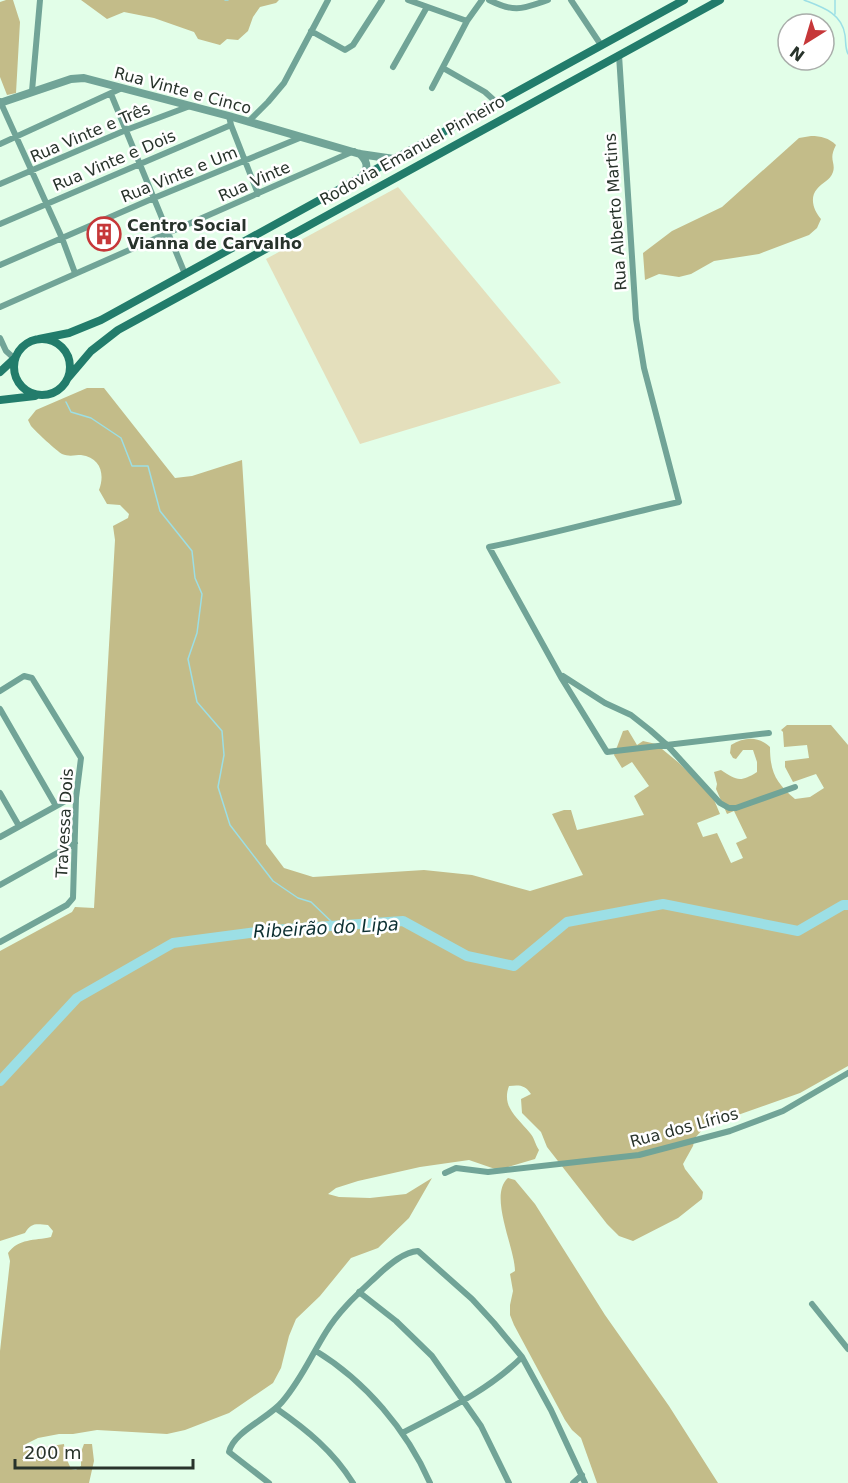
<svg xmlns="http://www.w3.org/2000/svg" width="848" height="1483" font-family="'DejaVu Sans',sans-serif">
<rect width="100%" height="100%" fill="#e2fee8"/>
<path fill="#e4dfbc" d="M398,187l163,196 -201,61 -94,-185z"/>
<path fill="#c3bc89" d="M6,0h7l7,22 -4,71 -9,2 -7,-18v-75z
M81,0h198l-3,3 -16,4 -7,10 -5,14 -10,9 -11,-1 -7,6 -22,-6 -4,-7 -40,-14 -30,-6 -17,7z
M811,136c10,0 18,2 25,9 -8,15 0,17 -3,27 -3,9 -11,10 -16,17 -8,9 -3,22 4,30l-4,9 -8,7 -50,19 -45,7 -23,13 -12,3 -20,-3 -14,6 -2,-27 29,-22 50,-24 77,-69z
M87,388h17l71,90 17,-2 50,-16 24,384 18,24 29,9 111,-7 48,5 58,16 53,-16 -31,-61 12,-4h7l6,20 67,-15 -10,-19 15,-10 -17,-24 -10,6 -8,-13 9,-24 5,-1 9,15 6,-4 13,3 23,19 33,32 8,19 -23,9 6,14 14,-4 14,30 12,-5 -7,-15 11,-5 -13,-27 -7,3 -11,-25 1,-5 -3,-12 7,-2c15,10 19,13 36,2v-10l-4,-12h-10l-7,9 -3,-1 -3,-5 1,-8c14,-8 27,-9 39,2 0,25 6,36 25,52l15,-2 14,-9 -8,-14 -23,8 -8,-15v-6l24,-3 -2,-13 -23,2 -1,-15 -2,-2 6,-5h44l17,20v321l-48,27 -65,23 -33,14 -7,8 -2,8 -10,18 2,5 18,23 -1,7 -24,19 -45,23 -14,-5 -12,-12 -60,-77 -6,-15 -19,-19 -1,-14 10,-5c-6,-9 -11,-9 -22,-8 -8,21 9,32 21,47 4,4 5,11 9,17l-4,9 -37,11 -29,-10 -49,7 -62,14 -22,7 -8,6 11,3 31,1 36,-4 26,-16 -23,40 -31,30 -27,10 -31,38 -24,23 -7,17 -8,32 -8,15 -44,30 -44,17 -18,4 -70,-4 -24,4h-14l-21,4 -12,6 -1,6 39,-6 1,11 6,14 5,1 5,-4v-14l3,-8h8l2,17 -5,22h-89v-132l10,-90 -2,-8c11,-15 26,-12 43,-16l2,-6 -5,-6c-11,-1 -17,-3 -23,8l-25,8v-290l72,-39 3,-5 19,1 21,-368 -2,-14 15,-8 1,-4 -9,-9 -13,-1 -8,-14c6,-16 2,-32 -18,-35 -6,0 -12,2 -19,-1 -5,-3 -26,-22 -31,-28l-3,-6 8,-10z
M508,1178l7,2 20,24 70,111 64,91 49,77h-121l-16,-45 -9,-8 -7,-10 -51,-95 -4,-10v-10l3,-14 -3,-17 5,-3c0,-23 -27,-76 -7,-93z"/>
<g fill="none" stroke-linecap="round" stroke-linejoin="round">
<path stroke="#9cdfe5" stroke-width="1.5" d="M225,0h3
M804,0c18,7 38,13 41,35 1,7 0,13 3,19
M835,0v14
M66,402l5,10 20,6 30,20 11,28h16l12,45 32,40 3,27 7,16 -5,39 -9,26 9,43 25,29 2,24 -6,32 12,38 43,56 25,17 13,4 25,24"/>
<path stroke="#9cdfe5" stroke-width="10" d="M0,1081l77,-83 96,-55 99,-13 131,-9 64,35 47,10 53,-44 96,-18 135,27 45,-26h5"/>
<path stroke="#71a497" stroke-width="6" d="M408,0l59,21
M489,0c26,13 33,9 59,0
M571,0l30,45
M311,31l34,19 8,-5 29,-45
M619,55l17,264 8,49 35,134c-63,14 -126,32 -190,45l73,132 45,73 162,-19
M393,67l34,-60
M443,68l42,24 11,10
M432,88l35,-67 15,-21
M32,91l8,-91
M111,94l74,180
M0,101l62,137 13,35
M248,122l20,-20 16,-19 44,-83
M231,125l27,69
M0,144l122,-56
M0,184l126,-54 64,-24
M0,224l231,-99 -2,-9
M0,265l154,-67 148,-61
M0,307l354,-156
M0,338l6,13 9,8
M563,676l42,27 26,12 19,15 17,15 53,58 9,5h7l59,-21
M0,691l24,-15 8,2 49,80 -5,40 -3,100 -6,7 -67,37
M0,709l56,97
M0,793l19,33
M0,837l67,-37 9,-2
M0,885l75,-42
M445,1173l11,-5 32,4 151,-17 91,-24 53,-20 65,-38
M359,1292l37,29 36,35 49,70 28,57
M812,1304l36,45
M316,1351c49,30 91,79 114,132
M277,1409c30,21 56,42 76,74
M402,1433c42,-22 86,-42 120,-76
M269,1483l-40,-31c4,-20 40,-34 53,-50 19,-22 29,-46 44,-70 14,-23 34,-40 53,-58 11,-10 25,-22 39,-23l54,48 22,24 28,34 29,53 34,73
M573,1483l9,-8"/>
<path stroke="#71a497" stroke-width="8" d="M0,103l71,-24 13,-1 145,38 131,38 34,5
M360,154c7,7 9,13 3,21"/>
<path stroke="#227c6b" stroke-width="8" d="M14 367a28 28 0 1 1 56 0a28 28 0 1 1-56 0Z
M39,339l30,-6 32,-13 583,-320
M0,372l14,-13
M68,378l23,-27 27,-21 602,-330
M0,400l35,-4"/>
</g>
<defs>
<g id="building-ring" transform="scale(1.725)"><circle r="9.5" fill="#fff" stroke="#c63739" stroke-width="1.5"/><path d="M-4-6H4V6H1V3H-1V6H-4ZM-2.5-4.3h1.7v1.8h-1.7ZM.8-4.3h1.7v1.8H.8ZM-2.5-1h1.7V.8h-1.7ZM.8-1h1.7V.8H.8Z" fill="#c63739"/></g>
</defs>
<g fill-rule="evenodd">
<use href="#building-ring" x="104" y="234"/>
</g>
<g text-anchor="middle" stroke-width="5" stroke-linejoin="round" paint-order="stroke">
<g font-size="16" fill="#28332b" stroke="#fff">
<text transform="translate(183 90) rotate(15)" y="6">Rua Vinte e Cinco</text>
<text transform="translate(90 132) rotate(-23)" y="6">Rua Vinte e Três</text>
<text transform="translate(412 150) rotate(-29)" y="6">Rodovia Emanuel Pinheiro</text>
<text transform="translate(114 160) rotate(-23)" y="6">Rua Vinte e Dois</text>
<text transform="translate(179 174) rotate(-22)" y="6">Rua Vinte e Um</text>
<text transform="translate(254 181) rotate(-24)" y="6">Rua Vinte</text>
<text transform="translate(615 212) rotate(-94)" y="6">Rua Alberto Martins</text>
<text transform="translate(64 823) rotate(-87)" y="6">Travessa Dois</text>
<text transform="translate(684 1127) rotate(-15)" y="6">Rua dos Lírios</text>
</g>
<g font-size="16" font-weight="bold" fill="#28332b" stroke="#fff" text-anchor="start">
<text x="127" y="231">Centro Social<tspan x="127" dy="18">Vianna de Carvalho</tspan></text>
</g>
<g font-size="18" font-style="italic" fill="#0c2f31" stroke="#fff">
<text transform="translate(326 928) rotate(-3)" y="6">Ribeirão do Lipa</text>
</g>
</g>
<g transform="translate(806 42) rotate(217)"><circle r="28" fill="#ffffff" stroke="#a9adaa" stroke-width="1.5"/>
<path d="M0-4.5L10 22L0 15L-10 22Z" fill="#c63739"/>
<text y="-9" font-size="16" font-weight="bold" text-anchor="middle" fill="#28332b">N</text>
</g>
<path d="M15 1459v9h178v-9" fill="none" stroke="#28332b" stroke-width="3"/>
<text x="24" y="1459" font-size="18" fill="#28332b" stroke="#ffffff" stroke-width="4.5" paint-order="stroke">200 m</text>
</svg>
